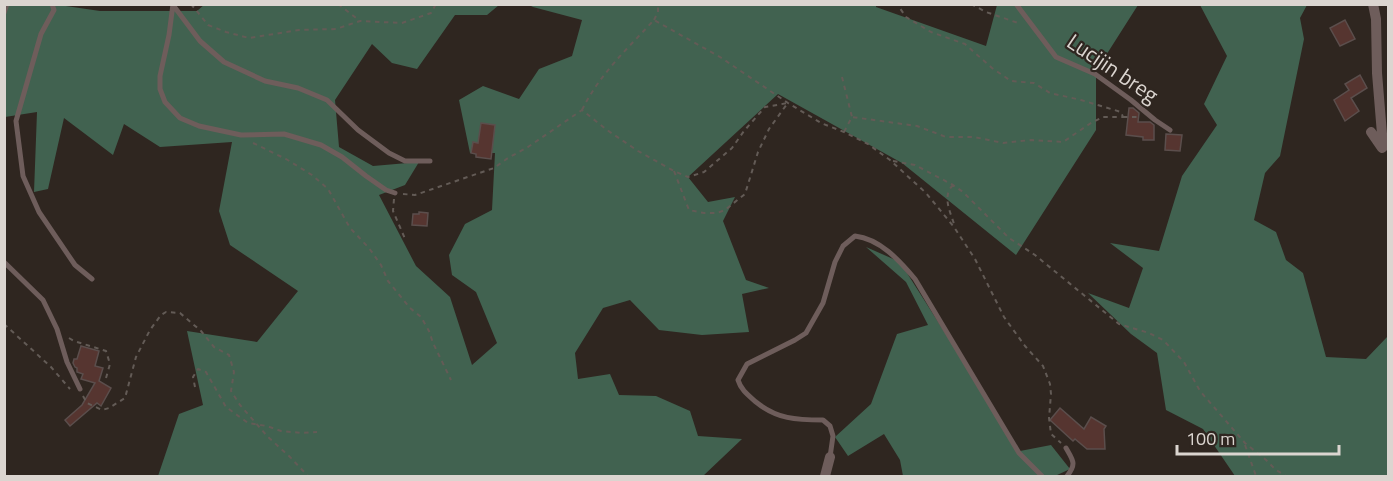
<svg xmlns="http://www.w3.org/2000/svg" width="1393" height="481" font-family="'Titillium Web',sans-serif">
<rect width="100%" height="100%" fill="#2f2620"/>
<path fill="#416250" d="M205,4l294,1 -12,10h-32l-38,54 -25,-6 -20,-19 -37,56 4,47 34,19 46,-4 -14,23 -26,10 37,71 34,31 22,68 25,-22 -21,-51 -24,-17 -3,-20 16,-31 27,-14 3,-57h-25l-11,-53 24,-14 36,13 20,-30 33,-13 10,-36 -49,-13 -4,-2h347v2l110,39 11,-41h141l-42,66v59l-80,125 -114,-92 -124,-69 -90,83 20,25 27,-5 -12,24 23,59 23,8 -27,6 7,38 -47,3 -43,-5 -29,-30 -27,8 -28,45 3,26 32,-5 9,21 37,1 34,15 8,25 44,3 -39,37h-545l21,-62 24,-9 -16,-74 70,11 41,-51 -68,-46 -11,-34 13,-69 -72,5 -36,-23 -11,31 -49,-37 -16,71 -14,3 3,-80 -32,5v-112h54l41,6h97z
M1200,5h107l-7,13 4,21 -24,117 -15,17 -11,47 22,12 10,28 17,13 23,84 40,2 22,-23v140h-153l-32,-47 -37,-19 -9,-57 -26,-19 -43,-41 41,15 14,-40 -33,-25 49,8 23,-75 35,-51 -13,-21 23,-48z
M866,247l34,15 120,189 31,-6 19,24 -15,7h-152l-3,-16 -16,-26 -36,22 -13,-19 36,-33 26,-70 31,-9 -22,-43z"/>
<path fill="#563530" stroke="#5b4e4c" stroke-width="1.5" d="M1345,20l10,19 -15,7 -10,-18z
M1360,75l7,13 -16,10 8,13 -14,10 -11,-21 15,-10 -4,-6z
M1129,108h4l6,5 -1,9h12l4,3v15h-11v-3l-17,-2z
M481,123l14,2 -4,34 -15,-2v-3l-5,-1 2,-11 5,1z
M1166,134l16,1 -2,16 -15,-1z
M419,212l9,1 -1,13 -15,-1 1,-11h6z
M81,346l18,5 -4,15 8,2 -4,13 12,7 -10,18 -4,-3 -27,23 -5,-6 17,-15 13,-22 -14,-4 2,-5 -6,-2v-4l-2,-1 -2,-4 1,-4h3z
M1060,408l24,21 7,-12 15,9 -2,3 1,20h-18l-12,-10 -2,2 -23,-21z"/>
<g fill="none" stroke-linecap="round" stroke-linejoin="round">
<path stroke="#635b56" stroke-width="2" stroke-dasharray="4.5 4.5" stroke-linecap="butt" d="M191,4l17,21 18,7 23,6 50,-8 37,-1 24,-8 42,2 29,-10 5,-9
M338,4l22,17
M971,4l15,8 35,12
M654,20l4,-8v-8
M842,77l10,40
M582,110c17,-35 45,-61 72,-90l66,37 68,46 33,20 23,9 24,12 22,16 36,33 28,34 21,32 29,58 21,29 18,20 7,18 1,10 -2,24 2,16 10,9
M1123,117h17
M844,132l8,-15 65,9 29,11h28l29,6 28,-3 32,2 28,-19 12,-6h20l-2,-5 -40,-12 -31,-7 -16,-10 -23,-2 -19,-13 -27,-24 -34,-12 -25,-15 -9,-13
M253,143l33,16 26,16 16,14 22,39 19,20 12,17 7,16 22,27 11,9 8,14 4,12 18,37
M893,161l22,4 38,20 10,7 46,46 26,17 84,69 30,9 14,7 21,22 16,29 45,52 21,17 10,10 10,6
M674,171l15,39 15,3h13l8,-3 20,-16 13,-42 11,-23 18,-25
M953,185c-11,11 -3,26 1,39
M403,194l12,1 79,-27 14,-10 20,-11 54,-37 25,20 31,21 36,20 14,6 16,-5 28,-24 12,-17 21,-24 23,-4
M394,199l-1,12 13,30
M4,324l47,43 19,22
M69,338l5,3 32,10 4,13 -4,14
M195,387l-2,-10 5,-8 8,3 20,35 22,16 19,3 14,5 21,2 15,-1
M83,396l4,7 15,7 7,-2 16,-10 11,-41 14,-27 11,-15 5,-3 14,1 21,18 13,16 15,8 5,17 -3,19 9,14 28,32 21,19 19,20
M1245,445l11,31"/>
<path stroke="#6e5d5b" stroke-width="5" d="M52,4l2,6 -13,24 -25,87 7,55 16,36 36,53 17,14
M173,4l-4,31 -9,41v13l5,13 15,16 19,8 42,9 43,-1 37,11 21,12 24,19 20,14 9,3
M1016,4l40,53 39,17 36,26 24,20 15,10
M173,5l27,36 24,21 41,19 33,7 29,12 31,30 31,23 16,8h25
M4,13l3,-9
M4,262l39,38 14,29 10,33 13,27
M1066,448c7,12 11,16 1,28
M830,457l3,-21 -3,-10 -7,-6c-27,0 -46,-1 -67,-18 -8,-7 -15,-12 -18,-22l9,-16 48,-24 11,-7 17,-30 12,-41 8,-16 12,-10c25,3 44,24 60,43l104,174 23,23"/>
<path stroke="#6e5d5b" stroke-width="10" d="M1371,132l11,16 4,-4 -4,-10 -5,-61 -1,-54 -3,-15
M825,476l5,-19"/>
</g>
<g text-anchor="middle" stroke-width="4.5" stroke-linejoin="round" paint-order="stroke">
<g font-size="22" fill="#dbd5d0" stroke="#2f2620">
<text transform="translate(1113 68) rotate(34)" y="8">Lucijin breg</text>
</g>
</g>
<rect width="1393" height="481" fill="none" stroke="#dbd5d0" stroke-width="12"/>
<path d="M1177 445v9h162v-9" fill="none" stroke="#dbd5d0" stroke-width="3"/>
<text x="1186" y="445" font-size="18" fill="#dbd5d0" stroke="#2f2620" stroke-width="4.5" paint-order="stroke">100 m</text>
</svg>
